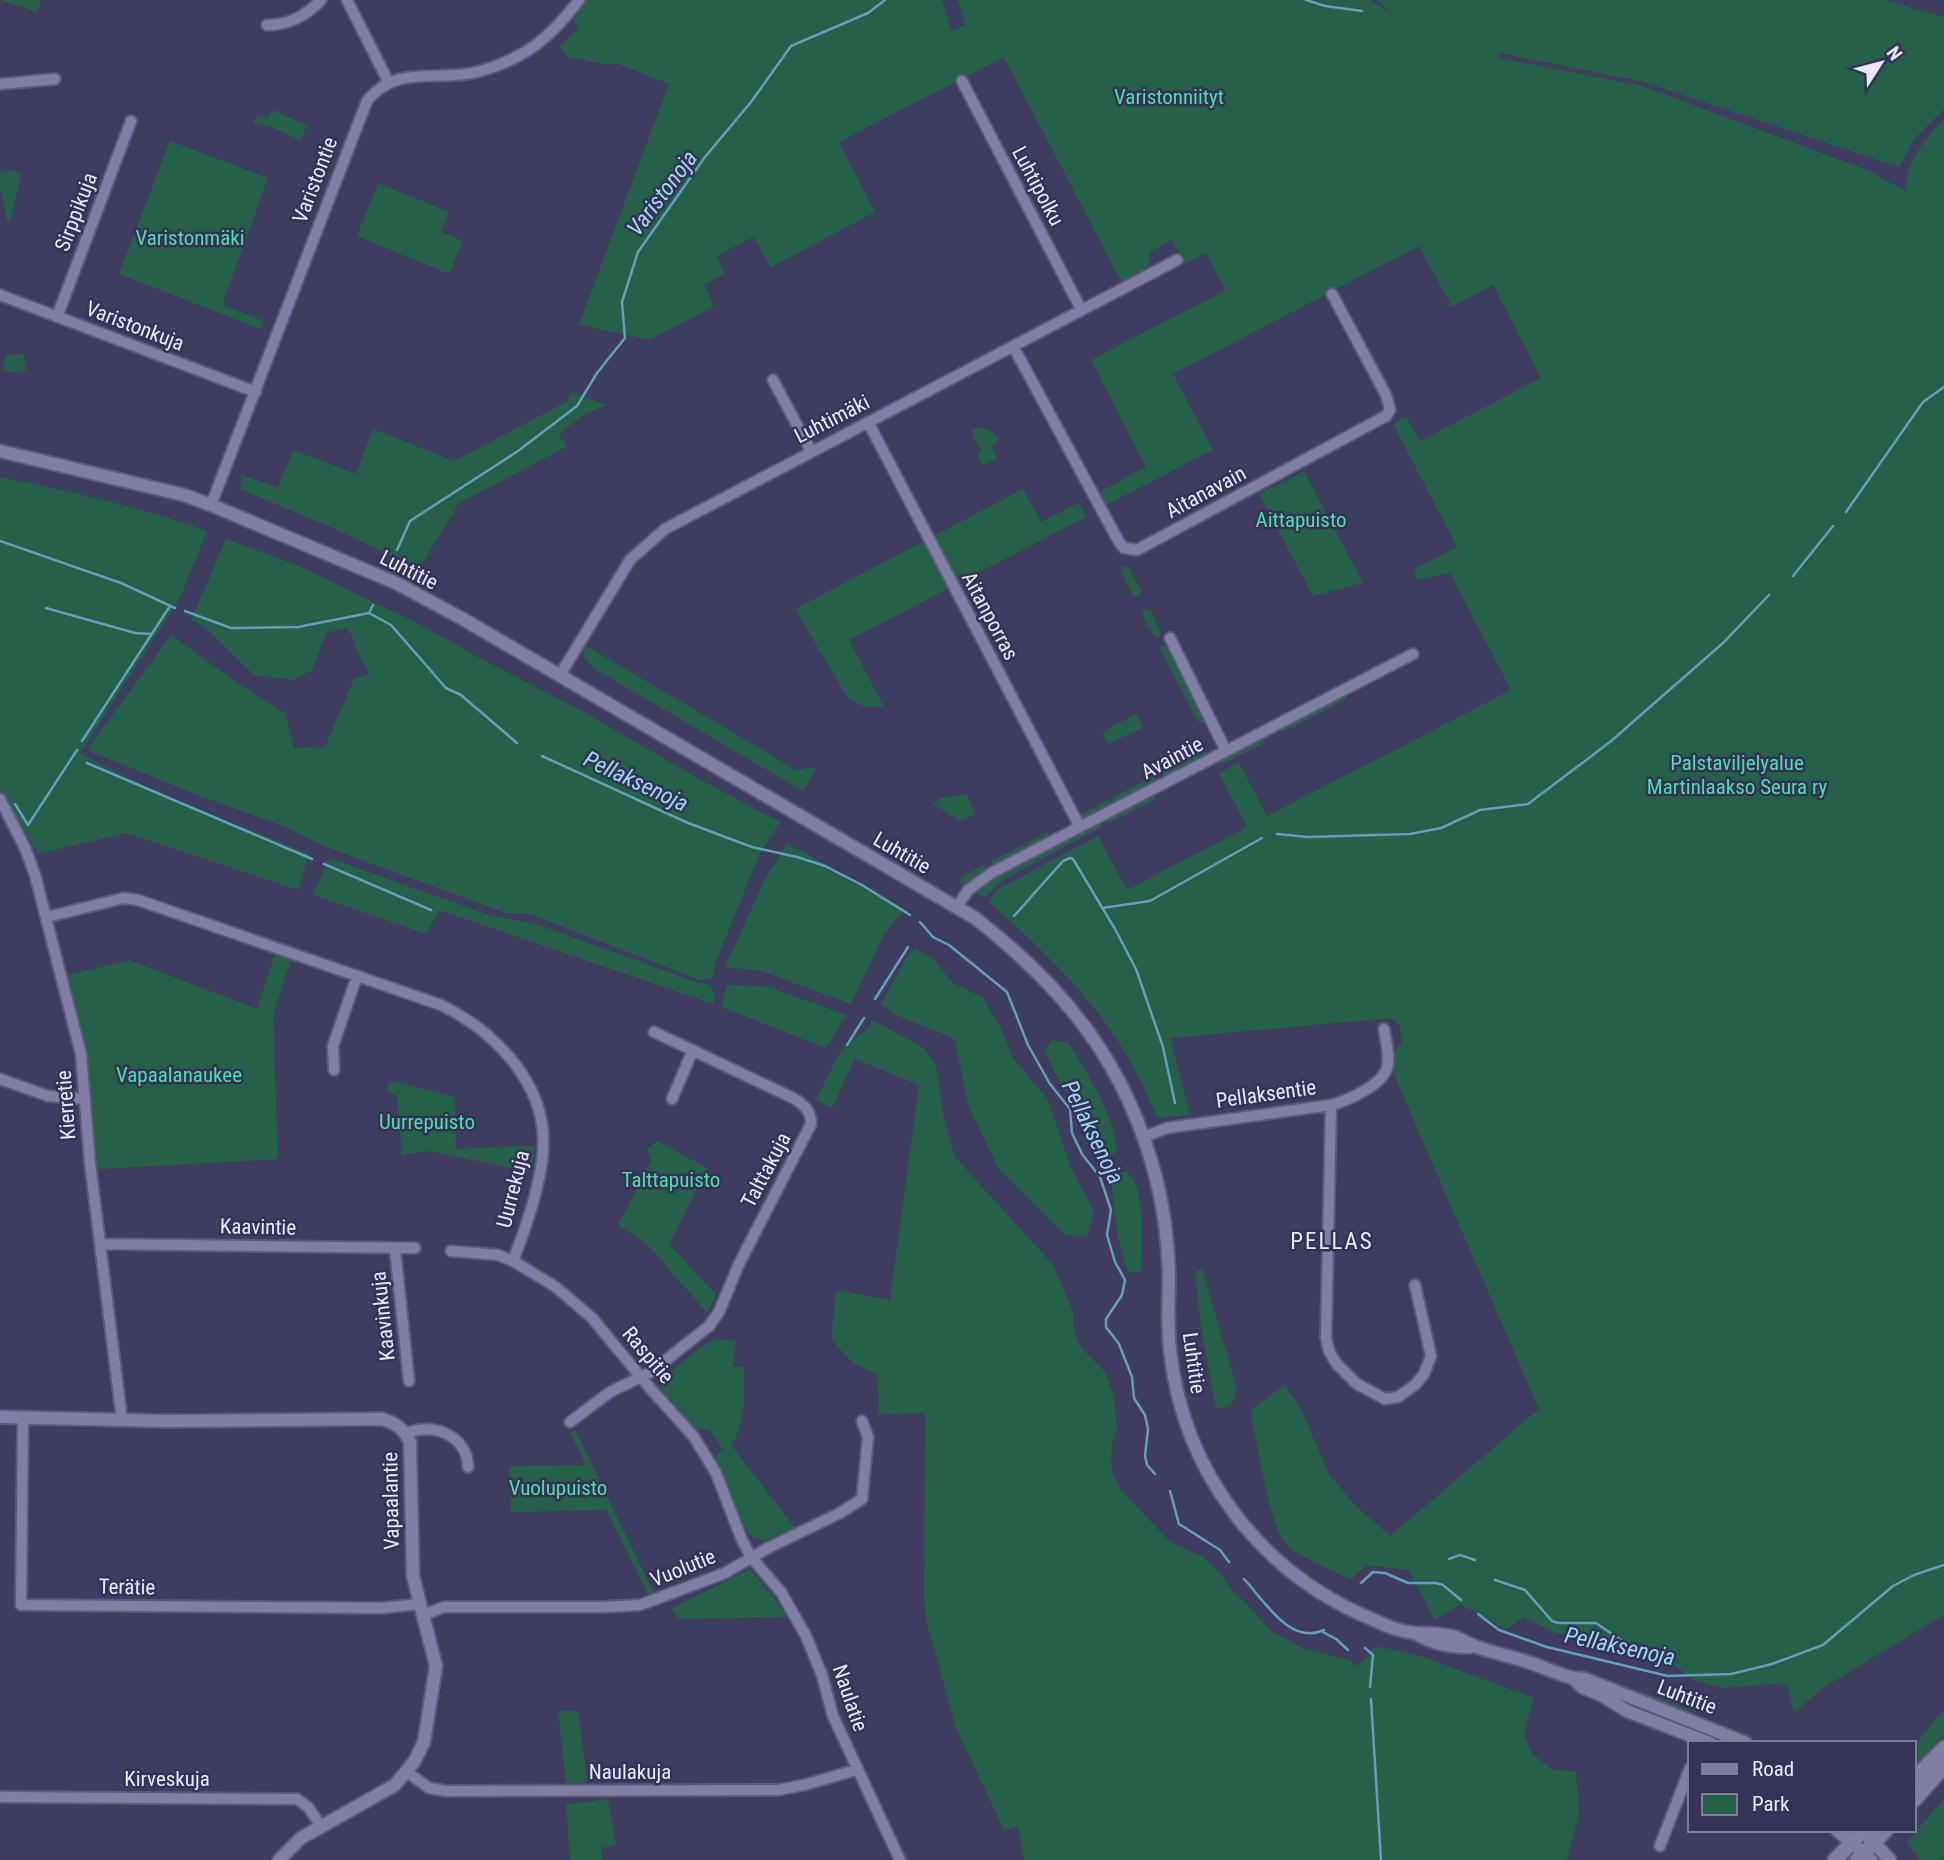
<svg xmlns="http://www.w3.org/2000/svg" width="1944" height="1860" font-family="'Roboto Condensed',sans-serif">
<rect width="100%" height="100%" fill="#3e3d60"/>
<path fill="#256049" d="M0,0h41l-4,12z
M586,0h356l10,31 14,-6 -8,-25h412l24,16 -17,-16h507l60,17v92l-30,30 -15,28 -255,-85 -145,-29 1,5 142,28 225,84 38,21c2,-6 2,-15 4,-22 7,-19 21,-36 35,-50v1496l-123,74 -27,24 -6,-24 -5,-6 -59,5 -30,-8 -27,-20 -17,-1 -56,-20 -39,-6 -31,-16 -17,12 -47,-25 -25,16 -26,-50 -42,-5 -16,14c-13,-5 -60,-26 -67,-37 -16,-26 -26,-94 -33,-127l2,-7 32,-23 16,25 29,66 25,29 35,31 149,-127 -144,-332 -4,-24 11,-10 -2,-17 -10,-8 -220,20 20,77 -33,3c-35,-93 -96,-152 -168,-216l9,-13 100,-53 29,54 120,-63 -28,-54 20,-10 28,53 244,-126 -61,-117 -33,7 -3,-11 43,-22 -64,-123 13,-7 14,24 121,-63 -48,-93 -41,22 -33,-61 -246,128 40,76 -109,56 -6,-13 48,-26 -55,-107 135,-70 -20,-37 -21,11 -13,-24 -23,12c4,19 -12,24 -27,31l-118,-226 -165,85 36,70 -104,55 -18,-30 -37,19 9,17 -21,12 10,21 -64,34 -71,-15 90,-241 -53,-21c-14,6 -32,-7 -48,-4l-8,-12 19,-20 -6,-7z
M273,110l34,16 -7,14 -29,-13 -18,-4 4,-7 11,1z
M170,141l98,37 -46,127 42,16 -3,8 -142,-55z
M11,170l10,5 -11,47 -3,-1 -7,-34v-15z
M378,183l71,29 -8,20 22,9 -14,33 -92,-38z
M24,354l2,17 -17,1 -6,-3 3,-14z
M571,392l35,13 -23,10 -25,20 10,11 -109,57 -40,66 -84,-40 -95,-40 2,-14 36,13 15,-38 63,24 17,-45 81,32 114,-60z
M981,427l13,6 4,7 -6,7 5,11 -14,8 -6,-11 5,-4 -9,-14 -1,-7z
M1304,471l59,112 -50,13 -54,-102z
M0,477c70,14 140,30 207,54l-27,67 -100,155c73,40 152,69 229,101l-11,36 -172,-57 -88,21 -38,-65z
M1023,489l18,33 38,-19 7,14 -237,123 35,67h-19l-17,-9 -53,-89z
M226,539l73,27 122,59 62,35 92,47 126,73 79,42 -21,33 -44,109 -2,14 -13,2 -170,-66 -24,-1 -115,-42 -67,-25 -41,-20 -83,-30 -113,-46 84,-115 69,50 45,28 9,35 31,-1 29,-68 16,-5 -13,-23 -5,-16 -7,-7 -19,5 -14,37 -18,10 -40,-5 -49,-48 -14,-7z
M1123,566l6,2 11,21 1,3 -4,5 -4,-1 -13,-26z
M1145,609l6,2 10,22 -3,4c-7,-2 -14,-17 -16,-25z
M1165,644l40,77 -6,2 -40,-75z
M585,645l211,125 21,-3 -14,24 -210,-123 -10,-13z
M1343,696l2,4 -60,31 -2,-2v-2z
M1136,714l7,14 -35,16 -6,-12z
M1263,737l1,6 -41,21 -3,-2z
M1204,751l4,3 -2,3 -40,21 -3,-6z
M1154,776l2,6 -71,37 -7,-3z
M966,794l10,20 -16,7 -28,-18 9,-5z
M1154,795l1,5 -44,22 -3,-2z
M1100,822l1,5 -98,53 -17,16h-6l-5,-4 22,-17z
M1048,832l1,6 -55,27 -4,-3z
M787,843l118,66 -20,23 -34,72 -90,-33 -36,-4 38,-84z
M329,858l160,57 47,9 160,58 14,3 5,11 -2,8 -274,-94 -13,24 -113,-39z
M984,865l3,4 -22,17 -5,-3 2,-6z
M916,949l17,10 20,24 30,15 18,31 12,29 35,42 24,70 22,41 -7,25 -22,-1 -66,-66 -30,-61 -14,-66 -4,-5 -53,-21 -17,-12 27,-49z
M275,954l16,6 -18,55 5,144 -180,10 -11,-112 -19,-82 61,-15 128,49z
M727,985l41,2 78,28 -20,33 -105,-41z
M872,1020l52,28 12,17 7,49 12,43 97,107 21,47v14l4,15 8,12 20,20 9,24 3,33 -5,15 -1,17 2,13 8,16 49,52 33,15 17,16 14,21 8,5 28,31 30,17 51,14 5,5 11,-8 5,-10 9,-1 42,10 111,41 -10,36 8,20 21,16 23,2 3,41 -12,47h-543l-6,-34 -14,4 -48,-102 -30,-108 -2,-22 1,-185 -47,1 1,-15 -2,-24 -24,-12 -22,-24 5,-49 54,10 29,-215 -64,-26 -23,49 -16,-8 25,-50 26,-21z
M1052,1040l17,3c19,34 45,69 48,109l-9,4 -18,-6 -8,-45 -19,-16 -19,-39z
M390,1081l65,16 1,52 79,-3 -4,26 -102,-21 -27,4 -5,-59 -11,-5z
M657,1141l50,27 -38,76 47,51 -9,18 -60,-69 -29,-19 33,-64 -4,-12z
M1126,1171c22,19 15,73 15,101h-13l-10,-33 -7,-58 4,-8z
M1202,1269l35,119c-2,14 -6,19 -21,21l-15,-81 -6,-56z
M723,1340l13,1 -3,26h11c0,27 3,55 -13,78l64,83 -30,12 -12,-2 -9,-11 -30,-62 1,-9 8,-7 -14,-20 -14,1c-8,-9 -33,-32 -34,-43 0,-10 41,-43 52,-46 3,-1 7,-1 10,-1z
M575,1430l80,165 -6,1 -43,-86 -95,2 -2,-46 77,-1 -16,-32z
M750,1569l20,24 17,24 -108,2 -8,-10z
M1583,1671l104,37 1,4 -106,-39z
M1944,1710v23l-30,37v-25z
M558,1711h20l9,71 -21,1z
M608,1799l8,46 -15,3 1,12h-32l-4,-55z
M1944,1799v57l-5,4h-19l-13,-18z"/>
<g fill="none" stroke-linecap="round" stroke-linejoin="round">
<path stroke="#639eba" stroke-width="2.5" d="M1306,0l19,6 37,5
M1846,512l77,-110 21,-15
M0,541l121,42 54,25
M397,550l13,-29 108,-70 59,-45 20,-33 28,-35 -3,-36 16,-50 67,-95 46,-55 40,-56 77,-33 17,-13
M1793,576l40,-50
M46,608l89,25 17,1
M185,611l46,17 67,-1 71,-14
M369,613l22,12 55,63 15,7 56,48
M369,613l4,-8
M82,741l88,-135
M542,756l146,67 64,24 45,10 28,9 37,19 48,30
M87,763l225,96
M15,804l13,21 49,-75
M1277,834l31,3 102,-3 31,-6 39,-18 48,-6 82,-62 113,-99 46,-48
M324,864l107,46
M1102,908l48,-7 112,-63
M1014,916l49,-55 7,-3 3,1 42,70 21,40 27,78 12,56
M920,922l13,15 16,8 58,47 21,53 22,39 20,25 2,24 10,21 18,23 11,33 -4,25 8,27 10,18 -3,15 -16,24v8l13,17 13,33 2,21 11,17 3,14 -3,27 2,9 8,9
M875,999l33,-52
M847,1045l17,-27
M1170,1491l9,33 41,26 9,12
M1449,1559l11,-4 15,5
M1244,1579c20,21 46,67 80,51
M1495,1580l30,10 27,31 6,2h38l42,29 21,8
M1361,1583l12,-11 12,1 23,10h28l7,2 18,15
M1478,1614l21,16 48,17 121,29 63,-2 41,-10 51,-19 70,-59 21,-11 30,-10
M1323,1632l13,7 12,11
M1365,1648l8,7 -3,32
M1371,1699l10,161"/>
<g stroke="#5c5a78" stroke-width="14">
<path id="minor" d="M347,0l41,81
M267,25c21,0 39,-9 54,-25
M962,81l119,228
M0,84l55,-5
M0,295l256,97
M57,317l74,-196
M1013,346l106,196 5,6 13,2 249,-134 4,-6 -4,-15 -54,-101
M773,380l38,71
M868,422l212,405
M211,505l156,-404c30,-38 73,-18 114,-30 45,-13 71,-35 98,-71
M1170,638l56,113
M560,675l70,-115 35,-31 512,-269
M0,799l25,49 10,27 46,179 9,109 32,257
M957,907l11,-17 25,-18 420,-218
M47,917l77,-19 14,2 303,105c55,27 107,80 102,146 -2,32 -18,80 -30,110
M334,1070l-1,-24 24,-70
M0,1079l48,17 36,3
M672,1099l21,-49
M1331,1105l-5,233 3,13 7,12 21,21 28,15 13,-2 17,-12 9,-11 7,-18 -16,-71
M1144,1137l23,-9 164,-23c16,-4 51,-20 56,-37 3,-12 -1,-27 -3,-39
M100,1244l315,4
M395,1249l14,132
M451,1251l47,4 15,6 43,26 36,31 58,70 44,49 22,36 26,67 9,17 30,35 25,44 16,39 11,41 67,144
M23,1417l-2,188 361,3 37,-4
M570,1422l40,-30 41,-20 58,-46 10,-14 20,-48 72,-140c0,-13 -6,-18 -16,-25l-141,-67
M406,1434c26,-13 62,2 62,33
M423,1615l21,-8h158l38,-2 85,-32 43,-25 72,-35 22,-14 6,-62 -6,-16
M407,1772l22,16 17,3 332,-1 26,-5 52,-15
M0,1797l297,2 11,8 13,19
M1660,1846l30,-78"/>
</g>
<g stroke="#5c5a78" stroke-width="16">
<path id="tertiary" d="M0,451l184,44 27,10 185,78 67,36 512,299c91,71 152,147 181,260 8,31 12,65 13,96 0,25 -2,51 1,76 13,122 91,224 204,270 12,6 28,12 41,13 13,1 24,0 37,3 9,3 17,8 25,11 19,7 38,10 57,17 17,6 33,15 51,15l161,64
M0,1417l165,4 217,-2c14,4 22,10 28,23l3,134 23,90 -12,76 -10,20 -19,23 -94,53 -22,22
M1415,1633c18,11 35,14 55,14
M1574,1679l8,8 21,9 24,15 83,32
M1837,1830l34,30
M1862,1830l28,30"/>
</g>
<g stroke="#5c5a78" stroke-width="18">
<path id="secondary" d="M1914,1779l30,-31
M1914,1800l30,-34
M1835,1860l29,-30
M1857,1860l29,-30"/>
</g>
<use href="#minor" stroke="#7f7fa6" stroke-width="10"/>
<use href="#tertiary" stroke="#7f7fa6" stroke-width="12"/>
<use href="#secondary" stroke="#7f7fa6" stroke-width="14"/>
</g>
<g text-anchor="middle" stroke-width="5" stroke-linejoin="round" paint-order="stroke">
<g font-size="21" fill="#4ddea9" stroke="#343355">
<text x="1169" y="104">Varistonniityt</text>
<text x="190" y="245">Varistonmäki</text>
<text x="1301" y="527">Aittapuisto</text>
<text x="1737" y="770">Palstaviljelyalue<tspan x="1737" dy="24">Martinlaakso Seura ry</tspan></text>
<text x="179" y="1082">Vapaalanaukee</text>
<text x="427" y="1129">Uurrepuisto</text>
<text x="671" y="1187">Talttapuisto</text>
<text x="558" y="1495">Vuolupuisto</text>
</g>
<g font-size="21" fill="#e7e7fd" stroke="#343355">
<text transform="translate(315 180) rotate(-69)" y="7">Varistontie</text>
<text transform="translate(1038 186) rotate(62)" y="7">Luhtipolku</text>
<text transform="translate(76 212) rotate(-69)" y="7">Sirppikuja</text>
<text transform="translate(135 326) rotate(21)" y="7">Varistonkuja</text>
<text transform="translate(832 419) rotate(-27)" y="7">Luhtimäki</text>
<text transform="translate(1206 492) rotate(-28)" y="7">Aitanavain</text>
<text transform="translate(409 570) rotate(27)" y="7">Luhtitie</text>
<text transform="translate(990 616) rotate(62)" y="7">Aitanporras</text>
<text transform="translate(1172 758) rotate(-28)" y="7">Avaintie</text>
<text transform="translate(902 853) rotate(30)" y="7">Luhtitie</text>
<text transform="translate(1266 1094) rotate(-8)" y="7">Pellaksentie</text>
<text transform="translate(66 1105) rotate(-94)" y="7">Kierretie</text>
<text transform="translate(766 1170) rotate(-62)" y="7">Talttakuja</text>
<text transform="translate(513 1189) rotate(-76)" y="7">Uurrekuja</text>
<text transform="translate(258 1227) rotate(1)" y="7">Kaavintie</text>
<text transform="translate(383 1316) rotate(-96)" y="7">Kaavinkuja</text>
<text transform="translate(648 1355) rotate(50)" y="7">Raspitie</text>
<text transform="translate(1194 1363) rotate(82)" y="7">Luhtitie</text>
<text transform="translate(391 1501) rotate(-91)" y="7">Vapaalantie</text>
<text transform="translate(683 1568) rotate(-22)" y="7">Vuolutie</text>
<text transform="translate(127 1587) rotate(1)" y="7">Terätie</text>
<text transform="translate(1687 1697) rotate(21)" y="7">Luhtitie</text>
<text transform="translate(850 1698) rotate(71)" y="7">Naulatie</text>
<text x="630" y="1779">Naulakuja</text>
<text x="167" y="1786">Kirveskuja</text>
</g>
<g font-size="23" font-style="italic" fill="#9ad9f2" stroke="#343355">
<text transform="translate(662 193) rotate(-53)" y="8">Varistonoja</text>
<text transform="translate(636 781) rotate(25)" y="8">Pellaksenoja</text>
<text transform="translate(1093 1132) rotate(64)" y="8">Pellaksenoja</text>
<text transform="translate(1620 1646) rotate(12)" y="8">Pellaksenoja</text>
</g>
<g font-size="23" letter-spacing="2" fill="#e7e7fd" stroke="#343355">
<text x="1332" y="1249">PELLAS</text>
</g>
</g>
<rect x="1688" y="1741" width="228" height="91" fill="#343355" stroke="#7c7b98" stroke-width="2"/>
<rect x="1702" y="1764" width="35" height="10" fill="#7f7fa6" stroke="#7c7b98" stroke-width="2"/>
<text x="1752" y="1776" font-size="21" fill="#e7e7fd">Road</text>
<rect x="1702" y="1794" width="35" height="21" fill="#256049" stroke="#7c7b98" stroke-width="2"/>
<text x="1752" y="1811" font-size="21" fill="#e7e7fd">Park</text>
<g transform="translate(1881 63) rotate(54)" stroke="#343355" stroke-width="5" paint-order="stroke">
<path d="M0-5L12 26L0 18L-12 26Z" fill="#e7e7fd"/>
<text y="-10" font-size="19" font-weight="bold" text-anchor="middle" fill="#e7e7fd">N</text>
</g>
</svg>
